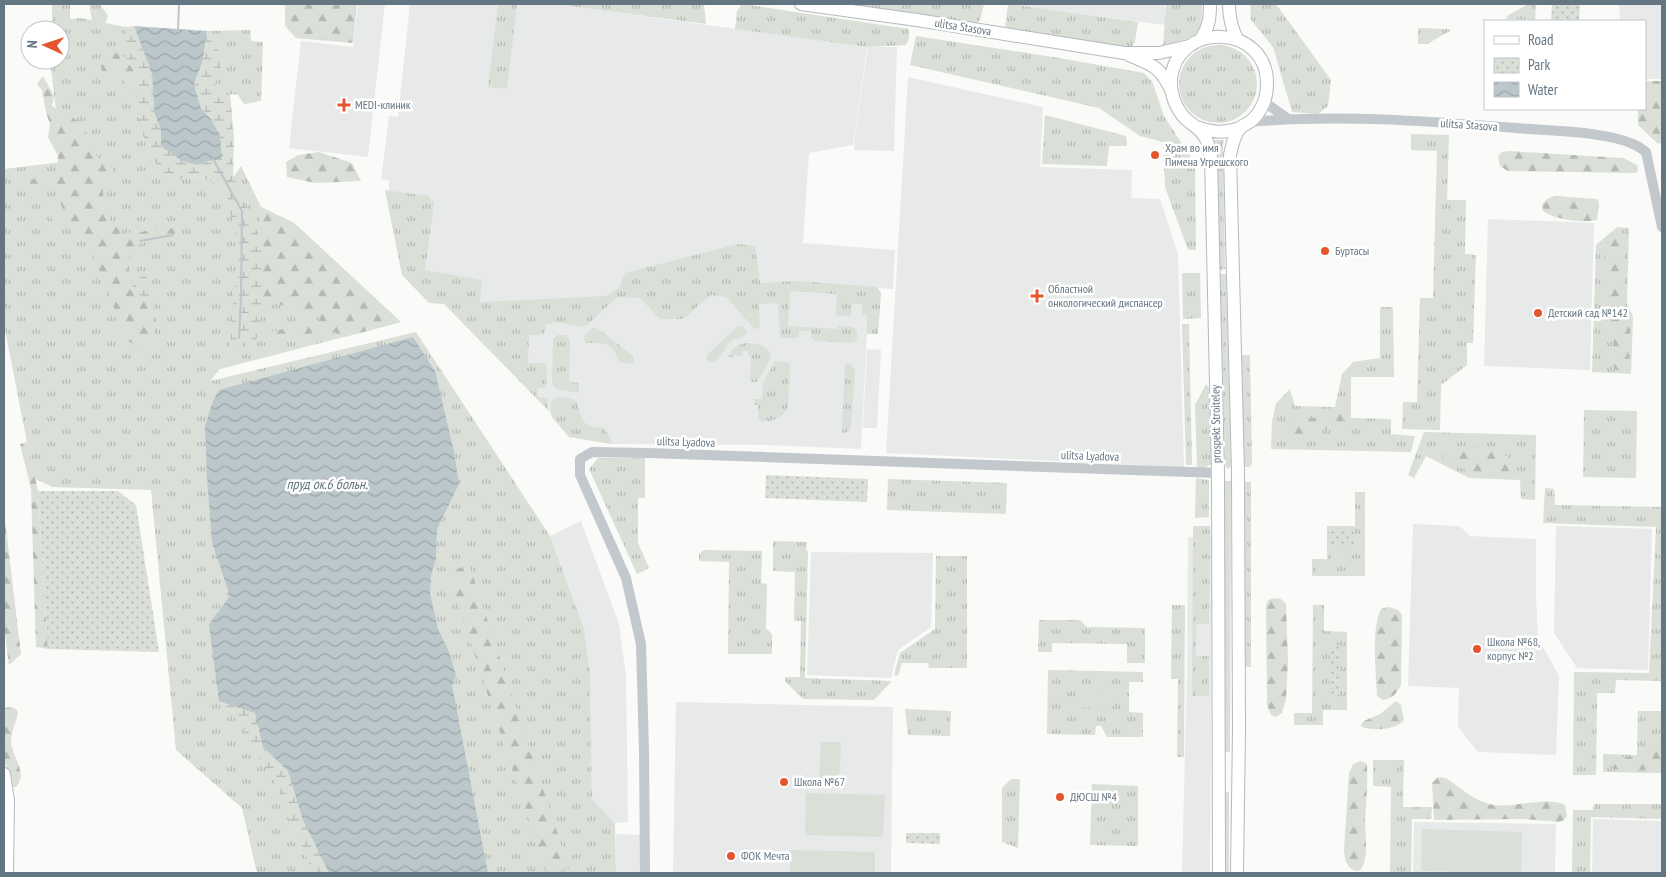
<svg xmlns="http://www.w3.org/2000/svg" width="1666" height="877" font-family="'PT Sans Narrow',sans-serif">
<defs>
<pattern id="grass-tufts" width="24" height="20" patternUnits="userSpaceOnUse" patternTransform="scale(1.25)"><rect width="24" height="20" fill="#dadfd7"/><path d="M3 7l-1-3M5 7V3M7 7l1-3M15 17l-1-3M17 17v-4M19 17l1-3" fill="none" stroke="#b4b9b4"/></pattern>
<pattern id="forest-firs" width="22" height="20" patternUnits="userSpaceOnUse" patternTransform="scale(1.25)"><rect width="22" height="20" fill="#dadfd7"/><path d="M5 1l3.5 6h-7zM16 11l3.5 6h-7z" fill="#b4b9b4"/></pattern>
<pattern id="wetland-marsh" width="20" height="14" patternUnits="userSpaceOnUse" patternTransform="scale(1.25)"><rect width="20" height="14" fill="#dadfd7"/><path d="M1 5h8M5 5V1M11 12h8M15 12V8" fill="none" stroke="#b4b9b4"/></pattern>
<pattern id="park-dots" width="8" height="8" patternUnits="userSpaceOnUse" patternTransform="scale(1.25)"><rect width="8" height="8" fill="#dadfd7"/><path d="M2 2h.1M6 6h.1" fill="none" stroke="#b4b9b4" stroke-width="1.8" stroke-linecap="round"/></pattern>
<pattern id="water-waves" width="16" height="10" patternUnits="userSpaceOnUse" patternTransform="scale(1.25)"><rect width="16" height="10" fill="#bbc7cb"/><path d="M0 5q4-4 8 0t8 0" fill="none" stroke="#9ca6aa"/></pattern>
</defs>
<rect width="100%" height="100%" fill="#fafaf8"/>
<path fill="#e8e9e9" d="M358,4h27l-17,153 -79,-9 12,-107 52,6z
M410,4h144l313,43 -14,98 -44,8 -6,90 92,7 -2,39 -16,-1 4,5 -3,41h-11l-6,115 -96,-4 -153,-1 -43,-7 -22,-28 -103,-105 -37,-31 -18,-78v-15l-8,-1 8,-63 9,1z
M1007,4h158v21l-24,-3z
M1619,4h43v75h-17v-58h-25z
M868,47h29l-3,104 -40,-1 1,-17z
M908,77l135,30 -3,60 92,3 -1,28 29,1 18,55 6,213 -298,-14z
M1488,219l106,4 -4,147 -106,-4z
M867,349l14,1 -4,78h-14z
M581,521l38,103 7,52 2,146 -13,1 -23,-24 -2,-126 -6,-45 -34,-92z
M1413,524l47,2 10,10 66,3v58l2,41 21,38 -3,79 -78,-3 -20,-25 1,-39 -51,-2z
M1556,526l96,3 -4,141 -71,-2 -23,-35z
M1212,536l-2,337h-28l5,-201 1,-135z
M811,552l122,1 -2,74 -33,23 -7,28 -84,-3z
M676,702l217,5 -2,166h-218z
M1593,819l69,2v52h-70z
M1414,822l142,2 -1,49h-142z
M616,834l26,1v38h-26z"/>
<path fill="url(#grass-tufts)" d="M52,4h18v15l10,-1 12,2 -3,-16h11l8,12 -3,7 21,4v31l42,122 33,-3 25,11 15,-22 20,41 33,16 107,99 -181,47 -10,12 206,-49 134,204 34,92 6,45 2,126 23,24 1,50h-359l-15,-65 -66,-58 -25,-260 -99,-3 -18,-9 -30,-153v-156l58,-7 -12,-102h10v-30h-13v-8l5,-1z
M498,4h19l-10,85 -19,-2z
M554,4h150l2,20z
M742,4l167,25v9l-3,7 -39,2 -132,-18 2,-18z
M839,4h145l-4,16 -5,5z
M1008,4l130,18 -3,20 -4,6 -126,-19z
M1166,4h36c1,35 -8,33 -39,41z
M1250,4h26l55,76 -3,26 -10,8 -26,-2 -19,-65 -22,-27z
M1528,4l8,1 -1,15 -28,-1v-3z
M1418,28l32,1v2l-23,13h-9z
M250,30l1,11 12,1 -2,59 -17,3 -6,-9 -8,-1 -15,-9 -8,-54z
M916,36l137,21 91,16 8,8 12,35 31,48 1,86h-8l-23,-63 -2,-45 -23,-6 -41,-28 -189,-43z
M1179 84a39 39 0 1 1 78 0a39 39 0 1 1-78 0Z
M1045,115l81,21 1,10h-18l-2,20 -65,-2z
M1411,134l38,1 -2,65h19l-1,54 11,1 -3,88h-6v22l-26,20 -1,45 -38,-1 1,-27h14l3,-104h13l4,-147 -26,-1z
M1214,140h10l-1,5 2,124 -6,1 -3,-122z
M385,190l43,6 6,7 -9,67 57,10 -2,22 126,-6 13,-8 6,-15 113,-29 17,2 5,37 38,-2 79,6 4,6 -3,41h-11v-19h-5v-11h-10l-1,12 -15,-1 1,-21 -47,-3 -2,35 50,3v-3l15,1 4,4v9l-4,3 -38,-2 -4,-3v-7h-12v6l-2,1h-17l-2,-35 -19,1 1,23 -2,2 -4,-1 -28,-31 -16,-2 -24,22 -5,2h-21l-20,-21 -23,-1 -32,30 -33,-5 -1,2h-5l-1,9 -5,2h-11l-1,28h16l3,4 -1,21h-8v9l9,1v11l-103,-105 -15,-1 -27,-28z
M1617,227l12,1 -2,76 6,12 -2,58 -39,-2 4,-127z
M1182,273h18l1,45 -18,1z
M1220,274h6l5,192 -3,3 -3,-3z
M1380,307h13l1,70h-43v41l40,1v15l24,2 -4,16 -140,-3 1,-27 4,-19 14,-14 5,17 40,1 7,-33 11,-12 27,-4z
M1182,324h7l3,141h-6z
M738,326h5l4,8c-5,4 -13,4 -18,9 -7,8 -8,19 -19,20l-3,-4v-4z
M592,328h5l35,27 2,7 -3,2 -12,-2c-6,-21 -14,-18 -33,-19l-2,-2v-5z
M557,335h9l4,5 -1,42 10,1v10l-23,-4 -4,-5 1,-45z
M746,343c10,0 24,2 25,15l-14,24h-7l1,-26h-3v-5h-5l-1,5 -8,-1v3l-5,-1c2,-8 8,-12 17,-14z
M1241,355h9l2,108 -2,4h-6z
M775,361l13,1 2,2 -2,43c-6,12 -15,15 -28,14l-2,-4v-12h-4v-6h8l1,-16z
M845,364h6l4,6 -4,57 -2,4 -4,2 -3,-1z
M1206,384l4,5 1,75 -7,5 -7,1 -2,-65z
M558,397c29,1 15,10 27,26l8,4 11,1 7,11 1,5 -43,-7 -18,-21v-14z
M1584,410l53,1 -1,67 -53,-1z
M1424,432l112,3 -1,65 -14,-1 -1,-19 -51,-2 -43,-22 -12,22 -6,-3z
M598,458h47v40h-7v45l11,25 -12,6 -48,-105z
M1662,473v208l-46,-1 -1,13h-18l-1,82h-23l1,-103 75,1 7,-146 -113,-4 2,-35 9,1 1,16 106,2z
M1196,478l13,2v37l-14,1z
M888,479l119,4 -1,31 -119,-4z
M1225,481h6l-1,271h-6z
M1245,482h6v185h-6z
M1355,492h10v84h-53v-17h15v-33h28z
M1193,526h17l-1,98h-13v32h13v40h-17z
M773,541l34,1 -1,7 2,3 -3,126 87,3 -18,19 -71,-1 -18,-18v-4h15l1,-56h-7l1,-49 -22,-1z
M704,550l58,1 -1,32 6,1 -1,44 6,6v20h-44l1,-92 -30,-1v-7z
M936,556h31v112h-38l-1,-5h-26l-4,13 -4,-1 6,-22 35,-24z
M1172,605h13l-1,152h-7l1,-78h-7z
M1313,605h11v26l23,1v78h-24v15h-29v-12h18z
M1039,620h41l7,7 58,1v35h-18v-19l-75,-1v9h-14z
M1048,670l95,2v10h-14v30l14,1v24h-36l-6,-11h-5l-1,9 -48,-1z
M905,709l46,2 -1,25 -42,-1z
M1638,711h24v62l-59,-1v-18l34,1z
M1373,760h31l-1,47h29l-1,12h-19l-1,54h-21l1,-86 -18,-1z
M1011,779h9l-2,69 -16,-6v-54z
M1092,784l46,2v60l-48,-1z
M1224,792h5v81h-6z
M1594,804h68v15l-71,-2 -1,56h-18l1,-63h20z"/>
<path fill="url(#forest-firs)" d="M285,4h72l-4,39 -57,-5 -11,-12z
M112,51l14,7 13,22 7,22 -19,-15 -9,-13 -16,-3 -2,-10z
M43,76l11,20 -2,10 28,16 9,16 2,11 10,11 10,5 4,11 -12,14 1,22 19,23 10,-4 5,3c8,-6 27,-4 38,-6l-1,7 -3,2 -26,4 -16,8 -1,21 6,24 15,4c10,20 6,34 -4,53l-22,-12 -17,-52 -21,-46 -16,-19 -11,4 -9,-8 13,-9 -6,-17 -26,-7 -8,-6 34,-1 1,-22 -10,-19 2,-13 -4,-12 -4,-22 -5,-6z
M1645,81h17v63l-5,-1 -19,-18v-16h7z
M1509,151l114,7 14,7 1,5 -2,3h-3l-125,-2 -8,-5 -2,-10 4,-4z
M319,152l33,11 9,18 -46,2 -28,-6 -1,-15 12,-7z
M1555,196l42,3 2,3 -2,18c-13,3 -42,0 -54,-9l-1,-6c3,-5 7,-8 13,-9z
M261,207l33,16 107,99 -56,15 -16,-8 -58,15 -5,-11 54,-13 -7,-8 -36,-8 -21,1 -21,36v-62l4,-23 19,-23z
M1618,232l6,1 2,7 -2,65 6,20 -2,41c-3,6 -6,5 -12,4l-3,-5 2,-3v-13l-7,-28 -4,-64 1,-9 4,-9z
M1341,409l5,3v7c-13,6 -69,38 -69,6l4,-3 52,-7z
M27,442l11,49 10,158 -12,-2 -5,-158 -11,-45z
M1458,446c19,0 35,-2 50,11 5,4 8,7 9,13l-6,5h-32l-36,-14v-7l3,-4z
M4,512l17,142 -12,11 -5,-39z
M469,564l100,304 -16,5h-7l-98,-300z
M1274,598l7,1 5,5 2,56 -2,39 -4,14 -6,4 -5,-2 -4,-10 -1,-99 2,-6z
M1387,607c6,1 12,2 15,8l-1,70c-4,8 -9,14 -18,15l-6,-4c-1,-24 -6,-67 4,-87z
M1396,701l5,4 3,16c-11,9 -29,10 -42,6l-1,-2 3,-4 16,-7z
M12,707l4,2 2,4c-2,9 -7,19 -7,28 0,15 18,32 5,46h-4l-8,-27v-52z
M1662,749v21c-16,-2 -32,2 -48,-1l-4,-5 6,-7h20z
M1360,761l6,2 1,3c1,19 -1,37 -2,55 0,16 4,32 -3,47l-4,3c-11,-1 -13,-11 -14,-20l5,-78 4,-9z
M1438,777l8,1c13,9 28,22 43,26 23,6 56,-9 76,1l2,11 -3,4 -5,2 -36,-3 -87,1 -2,-1 -2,-36z"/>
<path fill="url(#wetland-marsh)" d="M134,26l18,48 2,38 7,18v16l37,19 11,-4 13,-1 -11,-41 -10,-11 -7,-24 9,-24 4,-29 16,27 -8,27 15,9 4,43 -1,39 25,57 5,33 -1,47 -7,32 -25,3 5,-69 4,-23 -13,-68 -25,-11 -33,3 -19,-27 -10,-31v-42l-13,-22v-31z
M146,276l4,11v11l-15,-4 -4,-14z
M219,701l36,12 8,34 25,24 15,49 26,53h-16l-38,-90 -13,-20 -20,-37z"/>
<path fill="url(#park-dots)" d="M1552,4h28l-1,17h-28z
M766,475l102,4 -1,23 -102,-4z
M38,491h80l18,14 23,147 -111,-3z
M1329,530h26v17h-26z
M1330,645h11l-1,50h-11z
M906,833h34v11l-34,-1z"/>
<path fill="#dadfd7" d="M1082,692h30l1,15 -31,1z
M821,742h20l-2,42 -20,-1z
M806,793l79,2 -2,42 -78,-2z
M1422,829l100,3 -1,41 -100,-2z
M791,850l84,2v21h-85z"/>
<path fill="url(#water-waves)" d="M134,26l73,5 -4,29 -9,24 7,24 10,11 9,17 2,24 -13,1 -11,4 -16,-4 -21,-15v-16l-7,-18 -2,-38z
M413,337l22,34 19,81 5,32 -22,45 -1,30 -5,16 -1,19 8,35 11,23 7,23 -4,10 36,188h-159l-26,-53 -15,-49 -25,-24 -8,-34 -36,-12 -10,-77 21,-28 -18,-54 -5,-65 -2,-51 8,-25 6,-11z"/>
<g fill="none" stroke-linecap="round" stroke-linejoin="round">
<path stroke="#bbc7cb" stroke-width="2" d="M178,31l1,-27
M213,159l29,52 -1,87 -2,40
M140,241l33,-6"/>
<g stroke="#b5babe" stroke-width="14">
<path id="major" d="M801,4l116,16 207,33h35l30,-7
M1229,4c0,13 2,23 8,35
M1201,39c8,-12 9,-21 9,-35
M1129,55c23,10 31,11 42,35
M1197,127c16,6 28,6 43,1
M4,774l4,27 -1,72
M1219,873l-1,-400 -7,-316c-1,-6 -2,-13 -5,-18 -4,-9 -12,-13 -19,-19 -11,-10 -17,-26 -16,-41 6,-59 97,-55 96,5 0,14 -5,27 -16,37 -3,2 -7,4 -10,6 -7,7 -9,19 -11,28l8,317 1,258 -2,143"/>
</g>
<path stroke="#c3c8cc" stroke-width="10" d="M1264,102l23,16
M1250,122c88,-8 178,-1 266,6 33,3 88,3 117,16 5,2 9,5 13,8l16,75
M645,873l-1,-122 -3,-107 -15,-66 -46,-103v-16l12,-7 56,1 570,20"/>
<use href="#major" stroke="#fff" stroke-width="12"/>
</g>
<g fill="#e4572e" stroke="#fff" stroke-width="2">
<path d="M341.5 97.5h5v5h5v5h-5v5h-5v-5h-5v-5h5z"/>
<circle cx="1155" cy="155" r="5"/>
<circle cx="1325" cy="251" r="5"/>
<path d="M1034.5 288.5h5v5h5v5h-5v5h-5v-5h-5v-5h5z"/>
<circle cx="1538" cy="313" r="5"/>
<circle cx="1477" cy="649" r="5"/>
<circle cx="784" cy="782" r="5"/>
<circle cx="1060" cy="797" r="5"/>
<circle cx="731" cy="856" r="5"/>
</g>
<g text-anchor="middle" stroke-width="5" stroke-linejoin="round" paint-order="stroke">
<g font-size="12" fill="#657683" stroke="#fff">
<text transform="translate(963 27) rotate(9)" y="4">ulitsa Stasova</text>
<text transform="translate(1469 125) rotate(4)" y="4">ulitsa Stasova</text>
<text transform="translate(1216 424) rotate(-91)" y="4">prospekt Stroiteley</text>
<text transform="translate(686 442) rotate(2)" y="4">ulitsa Lyadova</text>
<text transform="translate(1090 456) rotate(2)" y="4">ulitsa Lyadova</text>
</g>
<g font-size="12" fill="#657683" stroke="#fff" text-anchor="start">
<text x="355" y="109">MEDI-клиник</text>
<text x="1165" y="152">Храм во имя<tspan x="1165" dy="14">Пимена Угрешского</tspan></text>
<text x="1335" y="255">Буртасы</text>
<text x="1048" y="293">Областной<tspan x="1048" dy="14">онкологический диспансер</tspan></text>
<text x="1548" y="317">Детский сад №142</text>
<text x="1487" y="646">Школа №68,<tspan x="1487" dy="14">корпус №2</tspan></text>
<text x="794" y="786">Школа №67</text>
<text x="1070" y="801">ДЮСШ №4</text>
<text x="741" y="860">ФОК Мечта</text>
</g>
<g font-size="14" font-style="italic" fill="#60757c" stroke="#fff">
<text x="327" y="489">пруд ок.6 больн.</text>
</g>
</g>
<rect width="1666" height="877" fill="none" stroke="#657683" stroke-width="10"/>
<rect x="1484" y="20" width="162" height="90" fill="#ffffff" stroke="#c1c8cd"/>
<rect x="1494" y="36" width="25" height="8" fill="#ffffff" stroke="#c1c8cd"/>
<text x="1528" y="45" font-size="15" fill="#657683">Road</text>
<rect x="1494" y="58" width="25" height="15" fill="url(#park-dots)" stroke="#c1c8cd"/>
<text x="1528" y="70" font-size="15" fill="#657683">Park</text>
<rect x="1494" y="82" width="25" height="15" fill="url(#water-waves)" stroke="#c1c8cd"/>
<text x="1528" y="95" font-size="15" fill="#657683">Water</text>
<g transform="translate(45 45) rotate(273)"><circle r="24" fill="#ffffff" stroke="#c1c8cd"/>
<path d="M0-4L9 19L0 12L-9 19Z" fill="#e4572e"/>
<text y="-8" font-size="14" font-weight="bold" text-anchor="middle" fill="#657683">N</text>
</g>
</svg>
